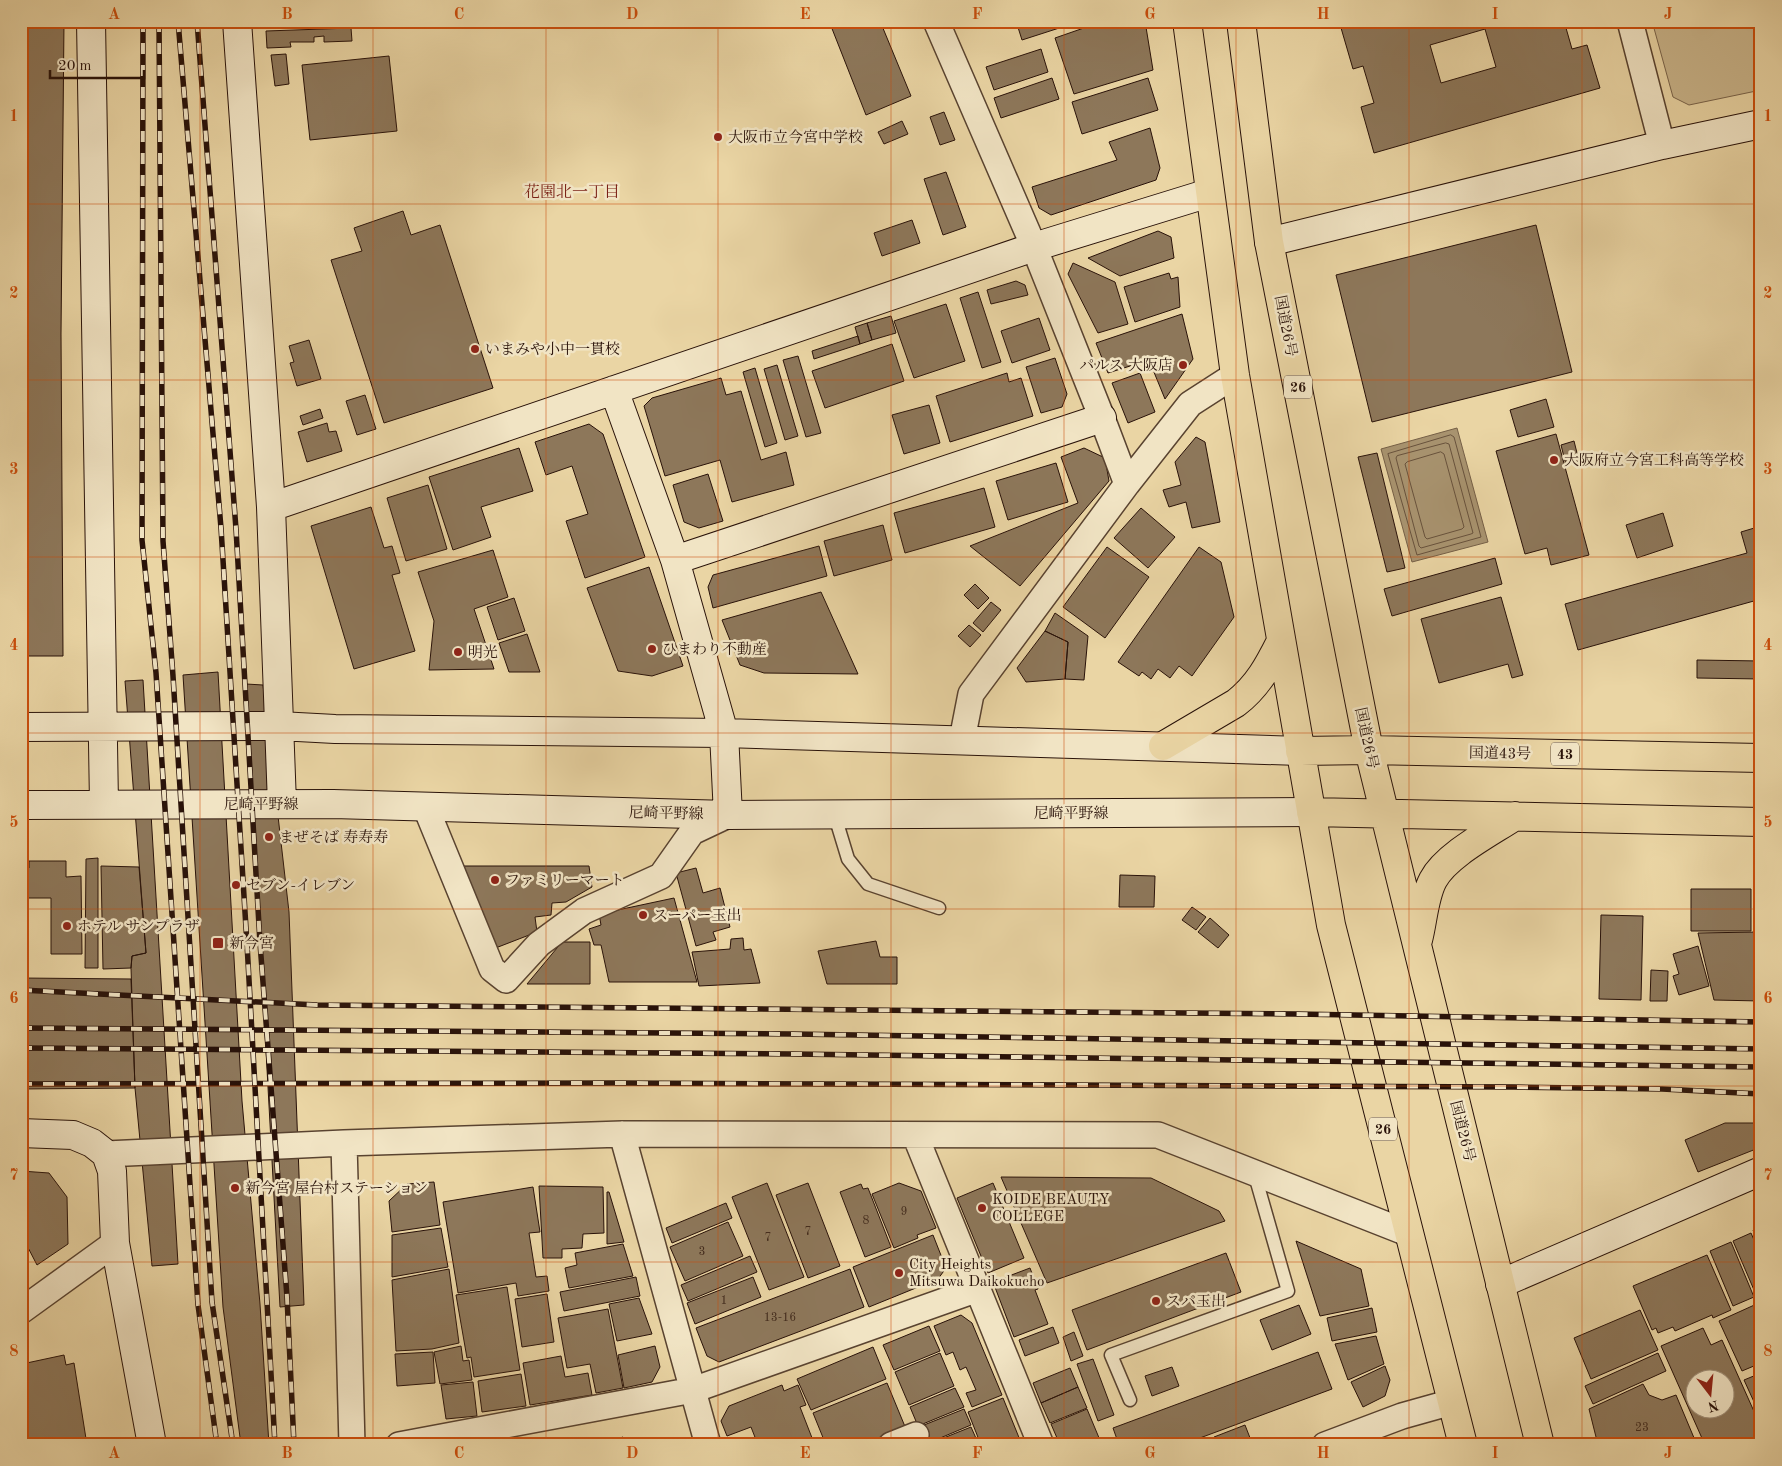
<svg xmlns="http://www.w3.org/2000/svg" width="1782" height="1466" font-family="'Old Standard TT','Noto Serif JP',serif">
<rect width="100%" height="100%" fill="#ead5a4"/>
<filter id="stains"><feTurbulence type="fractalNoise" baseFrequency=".004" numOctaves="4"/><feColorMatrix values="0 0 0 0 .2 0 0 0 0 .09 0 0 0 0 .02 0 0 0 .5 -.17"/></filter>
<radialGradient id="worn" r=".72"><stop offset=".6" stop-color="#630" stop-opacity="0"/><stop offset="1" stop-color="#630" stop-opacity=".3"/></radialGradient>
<path fill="#c9b48a" stroke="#79634a" d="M1652,21h109v69l-72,15 -16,-8z"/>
<path fill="#a8936f" stroke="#755f46" d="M1457,428l31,114 -76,20 -31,-113z"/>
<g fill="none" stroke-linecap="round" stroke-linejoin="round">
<path stroke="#68523c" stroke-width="1" d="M1451,435l3,2 27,100 -64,18 -29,-101z
M1446,443l3,1 24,89 -2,1 -50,14 -2,-2 -23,-88 1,-2z
M1441,452l3,2 20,73 -2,2 -35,10 -2,-2 -20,-73 2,-2z"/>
</g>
<path fill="#8d775a" stroke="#291209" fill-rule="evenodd" d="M21,21h43l-3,313 2,322h-42z
M829,21h51l31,75 -45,19z
M1016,21h65l-59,19z
M1104,21h41l8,49 -79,24 -19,-56z
M1339,21h225l8,28 15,-4 13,43 -226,65 -13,-46 13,-4 -11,-37 -10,3zM1485,29l11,38 -55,16 -11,-38z
M351,28l1,13 -28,1v-6l-10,1v5h-24l1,5 -24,1 -1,-17z
M1041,49l7,23 -54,18 -8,-23z
M286,54l3,30 -14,2 -4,-31z
M389,56l8,75 -87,9 -8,-75z
M1052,78l7,21 -58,19 -7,-20z
M1148,78l10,32 -76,24 -10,-32z
M944,112l11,28 -15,5 -10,-28z
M902,121l6,13 -24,10 -6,-12z
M1150,128l10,40 -4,12 -105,35 -12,-7 -7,-21 85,-27 -8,-18z
M946,172l20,55 -23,8 -19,-56z
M403,211l8,24 29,-10 53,163 -109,35 -53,-163 31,-9 -8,-23z
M912,220l8,23 -38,13 -8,-23z
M1536,225l36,147 -200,50 -36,-147z
M1158,231l13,6 3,21 -54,18 -32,-18z
M1073,263l42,19 13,42 -30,9 -30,-59z
M1169,273l2,6 7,-2 2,30 -45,15 -11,-35z
M1016,281l9,4 3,10 -37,9 -4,-14z
M978,292l23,70 -19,6 -22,-70z
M946,304l19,57 -51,17 -20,-57z
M1182,314l11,45 -28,40 -16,-39 -41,13 -12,-30z
M891,316l5,17 -24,7 -5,-17z
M1039,318l11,32 -38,13 -11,-32z
M867,323l5,17 -12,4 -5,-17z
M858,336l2,8 -46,15 -2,-8z
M309,340l12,39 -24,7 -7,-23 4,-1 -5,-16z
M892,344l12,37 -79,27 -13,-37z
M798,356l23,77 -15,4 -23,-77z
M1055,358l12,36 -5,13 -21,6 -15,-46z
M777,365l21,71 -13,4 -21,-71z
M755,368l22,75 -12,4 -22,-75z
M1007,373l2,9 12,-4 12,38 -83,26 -14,-46z
M1140,373l15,39 -27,11 -16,-40z
M721,378l5,17 15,-4 20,69 25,-8 8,33 -62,17 -12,-42 -55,16 -21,-70 8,-8z
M365,395l11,34 -19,6 -11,-34z
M1546,399l8,28 -36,10 -8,-27z
M929,405l11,38 -36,11 -12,-39z
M320,409l3,9 -20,7 -3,-9z
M327,423l2,9 7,-1 6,20 -35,11 -9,-30z
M589,424l14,10 42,123 -60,21 -19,-57 22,-7 -16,-48 -26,9 -11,-33z
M1556,434l33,121 -38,10 -4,-17 -22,6 -29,-103z
M1196,437l9,5 15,80 -28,6 -6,-26 -17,5 -6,-17 18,-5 -6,-23z
M1574,441l5,20 -13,4 -5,-20z
M519,448l14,43 -52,16 10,30 -38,13 -24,-73z
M1084,448l21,10 4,23 -89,105 -50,-40 108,-43 -17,-46z
M1377,453l28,115 -18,4 -29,-115z
M1056,463l12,39 -60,18 -12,-39z
M708,474l15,47 -24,7 -15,-6 -11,-37z
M428,485l19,64 -41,12 -19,-63z
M984,488l11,39 -90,26 -11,-40z
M371,507l13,41 8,-2 8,27 -8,2 23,76 -61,18 -43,-143z
M1141,508l34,29 -27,31 -34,-30z
M1663,513l10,33 -36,12 -11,-33z
M883,525l9,35 -58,16 -10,-35z
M1761,526v73l-183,51 -13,-46 182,-51 -6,-21z
M819,546l8,30 -114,32 -5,-21 5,-12z
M1107,547l42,30 -44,61 -42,-31z
M1199,547l22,15 13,55 -42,59 -13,-10 -9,12 -12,-9 -7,10 -9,-7 -3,4 -21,-14z
M493,550l15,47 -34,12 20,60 -65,1 5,-49 -16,-49z
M1495,558l7,26 -110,32 -8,-27z
M649,567l34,99 -31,10 -34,-5 -31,-83z
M975,584l14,14 -11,11 -14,-14z
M821,592l37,82 -94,-1 -24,-8 -18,-45z
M1501,597l22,78 -11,3 -4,-14 -69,19 -18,-64z
M514,598l11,33 -27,9 -11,-33z
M991,602l10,8 -18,22 -10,-9z
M1055,613l33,23 -4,44 -19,-1 3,-37 -23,-11z
M969,625l12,10 -11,12 -12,-11z
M1045,631l23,11 -3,37 -39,3 -9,-14z
M527,634l13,38h-31l-10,-29z
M1697,660l64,1v18l-64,-1z
M218,672l24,429 18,203 9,141h-28l-18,-138 -40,-632z
M143,680l35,584 -26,2 -17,-178 -4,-120 1,-12 14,-3 -21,-272z
M246,684l17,1 26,227 15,393 -24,2z
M98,858v110h-13l1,-109z
M29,861h37v16l15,-1 1,78h-31v-56h-28l1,55h-3v-84l8,-1z
M101,866l38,1 7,86 -14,3 -1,12 -28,1z
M463,866h126l3,21 -26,15 -14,1 -1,12 -16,2 2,15 -44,17z
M696,868l7,25 17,-5 10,39 -17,5 3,8 -20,6 -20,-73z
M1120,875l35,1 -1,31h-35z
M1691,889h60v42h-60z
M1758,891h3v29h-2z
M674,898l23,84h-88l-8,-37h-7l-5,-16 12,-4 -2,-11z
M1192,907l14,10 -10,13 -14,-10z
M1601,915l42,1 -2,84 -42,-1z
M1210,918l19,17 -11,13 -20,-16z
M1758,932l-2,31h5v38l-47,-1 -16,-67z
M743,938l1,12 7,-1 9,34 -61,3 -7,-34 38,-3 1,-10z
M876,941l4,16h17v27h-70l-9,-33z
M562,942h28v42h-63z
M1698,946l11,40 -30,9 -6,-19 6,-2 -6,-20z
M1651,970l17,1 -1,30h-17z
M21,978l110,1 4,109 -114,1z
M1725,1123h36v24l-63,25 -13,-32z
M21,1171l28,2 18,24 1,47 -31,21 -16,-31z
M1001,1177l150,1 68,33 6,10 -178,62z
M434,1182l6,43 -48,7 -3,-31 18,-17z
M767,1183l37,94 -35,13 -37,-93z
M808,1183l32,83 -32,12 -32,-83z
M899,1183l22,8 15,37 -19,7 1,3 -24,10 -22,-54z
M993,1183l31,75 -36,15 -31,-75z
M861,1184l2,5 5,-1 23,59 -26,10 -25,-65z
M539,1186l64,1 1,46 -21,1 -1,14 -20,1v9h-19z
M533,1187l7,45 -11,1 7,44 11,-1 2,15 -31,5 -2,-13 -58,10 -15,-91z
M607,1192h2l15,50 -17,2z
M726,1203l6,15 -60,25 -6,-15z
M728,1222l15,34 -58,25 -15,-34z
M1761,1226v22l-8,-18z
M441,1228l7,39 -56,10v-42z
M1751,1233l10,23v39l-4,2 -24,-56z
M933,1235l13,33 -8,11 -69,28 -16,-40z
M1296,1241l65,28 8,37 -49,10z
M1731,1242l23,55 -21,9 -23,-55z
M623,1244l10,32 -64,12 -4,-20 12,-3 -2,-12z
M1226,1253l15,39 -154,58 -15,-40z
M1707,1255l24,55 -18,8 -1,-3 -37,16 -2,-4 -15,6 -2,-5 -4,2 -19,-44z
M750,1256l7,16 -69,29 -7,-16z
M1030,1268l8,21 -3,1 13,34 -34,13 -21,-55z
M449,1269l10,74 -27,6 -36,2 -4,-71z
M850,1269l14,38 -145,55 -12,-6 -11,-28z
M636,1277l4,19 -76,15 -4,-19z
M753,1277l8,20 -66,27 -8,-21z
M507,1287l13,83 -46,7 -3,-20 -4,1 -11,-63z
M547,1294l7,48 -32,5 -7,-48z
M639,1298l13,36 -35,7 -8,-37z
M1761,1302v61l-19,8 -23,-50z
M1299,1305l12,29 -39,16 -12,-30z
M1372,1308l5,24 -45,9 -5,-23z
M608,1309l15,79 -27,5 -6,-29 -23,4 -9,-50z
M1640,1310l18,40 -67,29 -17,-41z
M961,1315l11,8 30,72 -30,12 -6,-14 10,-3 -10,-23 -6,3 -7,-18 -7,3 -12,-29z
M929,1326l11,25 -46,19 -11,-25z
M1053,1327l6,16 -34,13 -6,-16z
M1703,1328l8,17 11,-5 39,87v18h-56l-44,-99zM1694,1378h30v30h-30z
M1074,1332l9,24 -12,5 -8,-24z
M1376,1336l8,28 -36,16 -13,-36z
M461,1346l2,15 6,-1 3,20 -32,4 -6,-32z
M655,1346l5,21 -8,15 -28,6 -6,-33z
M873,1347l13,32 -75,31 -14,-31z
M433,1352l2,31 -38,3 -2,-32z
M1318,1352l14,37 -151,56h-62l-6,-17z
M940,1353l14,33 -45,19 -14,-33z
M1658,1353l8,18 -73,33 -8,-18z
M64,1355l2,10 8,-2 13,82h-66v-67h3l-2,-14z
M561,1356l4,21 23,-4 4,22 -62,10 -7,-42z
M1093,1359l21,56 -16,6 -21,-57z
M1385,1366l5,14 -5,16 -22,11 -12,-25z
M1172,1367l7,19 -27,10 -7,-20z
M1070,1368l8,19 -37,16 -8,-20z
M1761,1373v41l-1,1 -16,-35z
M521,1374l5,32 -44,6 -4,-31z
M473,1382l4,34 -31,3 -5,-34z
M887,1383l19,46 -40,16h-40l-13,-32z
M1643,1384l6,11 13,5 14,-5 21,50h-99l-9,-36z
M782,1385l2,6 14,-6 8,20 -6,2 14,36 -4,2h-52l-7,-18 -24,9 -6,-15 8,-15z
M1078,1387l9,21 -37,15 -9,-20z
M955,1388l9,19 -46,19 -8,-19z
M1003,1398l19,47h-41l-13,-33z
M964,1409l7,16 -45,19 -7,-17z
M1087,1409l15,36h-42l-9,-21z
M1245,1425l7,18 -6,2h-29l-3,-8z
M971,1427l8,18h-53z
M623,1437l2,8h-17l-1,-3z"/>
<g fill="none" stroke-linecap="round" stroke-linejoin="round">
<g stroke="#594330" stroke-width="15">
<path id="lane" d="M834,813l14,46 20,25 71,24
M1130,1400l-19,-45 177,-64 -34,-119"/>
</g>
<g stroke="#594330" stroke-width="28">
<path id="street" d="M936,21l98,226 68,171 25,66
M1630,21l32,124
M962,740l9,-46 156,-210 63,-80 45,-29
M426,808l66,161 14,11 33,-36 45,-33 77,-35 31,-44 36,-17
M622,1134l86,311
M915,1135l126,310
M344,1143l8,302
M106,1154l238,-11 278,-9 536,1 252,99
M21,1311l94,-68
M399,1445l294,-55 285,-101
M891,1445l25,-10
M1325,1445l77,-29 50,-14"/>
</g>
<g stroke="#291209" stroke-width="30">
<path id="secondary" d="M91,21l13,783
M237,21l34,486 11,297
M1269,242l393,-97 99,-21
M614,390l61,170 49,173 4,82
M271,507l763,-260 175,-54
M675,560l427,-142
M21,727l258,-1 56,3 389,4 576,18
M21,805l312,-1 395,11 583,-3
M21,1133l52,2 19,8 14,11 6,17 3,72 37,202
M1500,1284l261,-113"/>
</g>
<g stroke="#291209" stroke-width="30">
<path id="highway" d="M1187,21l48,354 96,550 132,520
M1241,21l28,221 100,508 171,695
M1163,746l73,-43c22,-17 33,-38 45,-62
M1300,751l69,-1 392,8
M1311,812l450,10
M1418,940c5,-19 6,-43 15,-60 13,-25 58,-48 82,-64"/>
</g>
<use href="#lane" stroke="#f1e4c4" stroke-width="12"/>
<use href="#street" stroke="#f1e4c4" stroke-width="25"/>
<use href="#secondary" stroke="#f1e4c4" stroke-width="28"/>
<use href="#highway" stroke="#ead5a4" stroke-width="28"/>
<g stroke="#291209" stroke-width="5.5">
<path id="rail" d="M143,21l-1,519 14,133 42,632 19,140
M159,21l4,520 10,135 39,626 21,143
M178,21l43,507 26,416 28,501
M197,21l39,508 24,414 27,354 7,148
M21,990l296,15 979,9 465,8
M21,1028l772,6 968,15
M21,1048l772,6 968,13
M21,1084l594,-1 899,4 148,2 99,5"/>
</g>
<use href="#rail" stroke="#f1e4c4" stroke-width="4" stroke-dasharray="11" stroke-linecap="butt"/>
</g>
<path fill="none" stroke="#cb4e0c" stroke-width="1" stroke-opacity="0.55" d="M200,21v1424M373,21v1424M546,21v1424M718,21v1424M891,21v1424M1064,21v1424M1236,21v1424M1409,21v1424M1582,21v1424M21,204h1740M21,380h1740M21,557h1740M21,733h1740M21,909h1740M21,1086h1740M21,1262h1740"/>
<g fill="#8f2418" stroke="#f1e4c4" stroke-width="2">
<circle cx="718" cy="137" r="5"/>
<circle cx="475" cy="349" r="5"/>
<circle cx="1183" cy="365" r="5"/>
<circle cx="1554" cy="460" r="5"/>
<circle cx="652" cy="649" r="5"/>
<circle cx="458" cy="652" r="5"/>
<circle cx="269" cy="837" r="5"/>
<circle cx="495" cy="880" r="5"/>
<circle cx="236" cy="885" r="5"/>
<circle cx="643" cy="915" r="5"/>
<circle cx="67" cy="926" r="5"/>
<rect x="212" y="937" width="12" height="12" rx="2.5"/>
<circle cx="235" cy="1188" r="5"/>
<circle cx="982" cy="1208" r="5"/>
<circle cx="899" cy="1273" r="5"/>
<circle cx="1156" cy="1301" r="5"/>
</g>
<g text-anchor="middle" stroke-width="5" stroke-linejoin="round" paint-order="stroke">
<g font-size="12" fill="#422b1d">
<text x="904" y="1215">9</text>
<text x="866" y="1224">8</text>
<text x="808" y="1235">7</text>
<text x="768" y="1241">7</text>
<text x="702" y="1255">3</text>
<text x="724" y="1304">1</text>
<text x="780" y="1321">13-16</text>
<text x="1642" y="1431">23</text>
</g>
<g fill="#f1e4c4" stroke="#655141" stroke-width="1">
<rect x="1284" y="375.5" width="28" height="23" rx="4"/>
<rect x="1551" y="742.5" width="28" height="23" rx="4"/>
<rect x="1369" y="1117.5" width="28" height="23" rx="4"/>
</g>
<g font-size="14" font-weight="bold" fill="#291209">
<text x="1298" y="392">26</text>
<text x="1565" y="759">43</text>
<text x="1383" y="1134">26</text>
</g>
<g font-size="15" fill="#291209" stroke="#f1e4c4" text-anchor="start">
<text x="728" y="142">大阪市立今宮中学校</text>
<text x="485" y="354">いまみや小中一貫校</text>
<text x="1173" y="370" text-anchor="end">パルス 大阪店</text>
<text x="1564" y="465">大阪府立今宮工科高等学校</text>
<text x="662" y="654">ひまわり不動産</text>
<text x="468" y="657">明光</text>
<text x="279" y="842">まぜそば 寿寿寿</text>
<text x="505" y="885">ファミリーマート</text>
<text x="246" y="890">セブン-イレブン</text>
<text x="653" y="920">スーパー玉出</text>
<text x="77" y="931">ホテル サンプラザ</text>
<text x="229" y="948">新今宮</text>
<text x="245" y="1193">新今宮 屋台村ステーション</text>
<text x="992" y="1204">KOIDE BEAUTY<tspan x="992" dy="17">COLLEGE</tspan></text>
<text x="909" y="1269">City Heights<tspan x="909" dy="17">Mitsuwa Daikokucho</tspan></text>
<text x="1166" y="1306">スパ玉出</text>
</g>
<g font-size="15" fill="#291209" stroke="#f1e4c4">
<text transform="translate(1286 326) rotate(79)" y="5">国道26号</text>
<text transform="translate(1367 738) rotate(78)" y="5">国道26号</text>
<text transform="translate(1500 753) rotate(1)" y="5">国道43号</text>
<text x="261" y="809">尼崎平野線</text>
<text transform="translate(666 813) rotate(1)" y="5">尼崎平野線</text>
<text x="1071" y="818">尼崎平野線</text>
<text transform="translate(1463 1131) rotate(76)" y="5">国道26号</text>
</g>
<g font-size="16" fill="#7a1f14" stroke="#f1e4c4">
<text x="572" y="197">花園北一丁目</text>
</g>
</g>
<rect width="1782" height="1466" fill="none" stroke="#ead5a4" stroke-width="55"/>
<g transform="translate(1710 1394) rotate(164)"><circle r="24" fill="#f1e4c4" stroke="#a19079"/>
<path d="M0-4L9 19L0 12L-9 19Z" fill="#8f2418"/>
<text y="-8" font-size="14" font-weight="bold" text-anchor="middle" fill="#291209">N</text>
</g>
<path d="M50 70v8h94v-8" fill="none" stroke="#291209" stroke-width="2.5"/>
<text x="58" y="70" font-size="15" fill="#291209" stroke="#f1e4c4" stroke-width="4" paint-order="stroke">20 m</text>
<rect x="28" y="28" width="1726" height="1410" fill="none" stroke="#cb4e0c" stroke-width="2"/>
<g font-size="16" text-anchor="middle" font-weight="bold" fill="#cb4e0c">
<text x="114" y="19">A</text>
<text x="287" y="19">B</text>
<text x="459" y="19">C</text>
<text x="632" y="19">D</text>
<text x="805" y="19">E</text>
<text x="977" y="19">F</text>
<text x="1150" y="19">G</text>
<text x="1323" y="19">H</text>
<text x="1495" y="19">I</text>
<text x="1668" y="19">J</text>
<text x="14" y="121">1</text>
<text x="1768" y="121">1</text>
<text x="14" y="298">2</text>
<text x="1768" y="298">2</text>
<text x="14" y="474">3</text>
<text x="1768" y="474">3</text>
<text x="14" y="650">4</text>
<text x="1768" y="650">4</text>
<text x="14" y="827">5</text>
<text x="1768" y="827">5</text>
<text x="14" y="1003">6</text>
<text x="1768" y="1003">6</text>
<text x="14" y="1180">7</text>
<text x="1768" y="1180">7</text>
<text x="14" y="1356">8</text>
<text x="1768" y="1356">8</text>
<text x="114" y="1458">A</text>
<text x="287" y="1458">B</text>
<text x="459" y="1458">C</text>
<text x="632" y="1458">D</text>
<text x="805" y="1458">E</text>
<text x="977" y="1458">F</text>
<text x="1150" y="1458">G</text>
<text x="1323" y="1458">H</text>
<text x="1495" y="1458">I</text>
<text x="1668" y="1458">J</text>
</g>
<rect width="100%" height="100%" filter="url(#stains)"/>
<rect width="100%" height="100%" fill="url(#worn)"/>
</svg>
